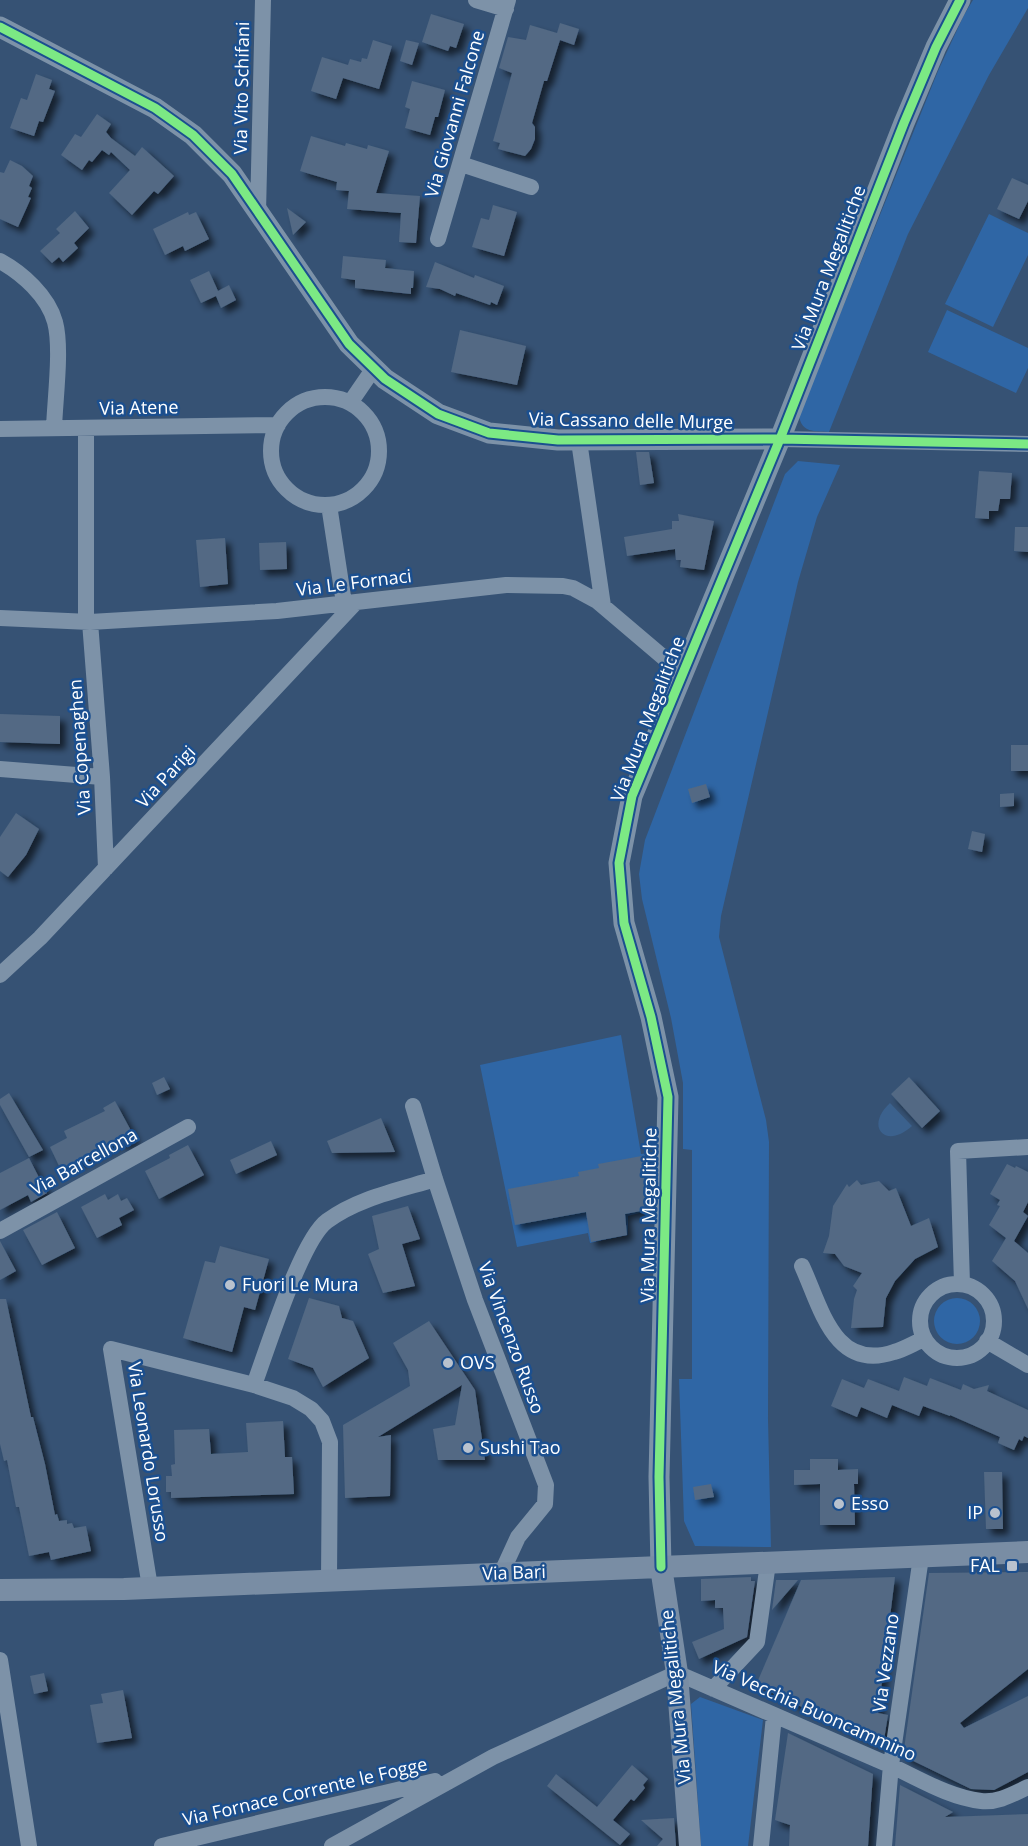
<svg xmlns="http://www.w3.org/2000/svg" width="1028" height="1846" font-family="'Open Sans',sans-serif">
<defs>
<filter id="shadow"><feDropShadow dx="5.5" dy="5.5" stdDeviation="3" flood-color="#0009"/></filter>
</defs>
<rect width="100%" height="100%" fill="#365274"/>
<path fill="#2f66a5" d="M973,0h55v8l-39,67 -81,159 -79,198c-15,-1 -27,1 -30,-16l139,-345 26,-56z
M989,214l39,19v22l-35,72 -48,-23z
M947,310l81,38v20l-12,25 -88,-41z
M798,461l42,4 -23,52 -19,65 -77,334 -2,21 47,183 3,22 -1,277 3,128 -76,-1 -11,-25 -5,-142h13v-229l-9,-1v-66l-12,-65 -29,-119 -3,-25 6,-34 140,-366z
M621,1035l20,119 8,-1 -2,58 -19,5v19l-38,8 -2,-10 -71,14 -37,-182z
M934 1321a23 23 0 1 1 46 0a23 23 0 1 1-46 0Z
M700,1697l63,23 -15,126h-47l-10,-142z"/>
<path fill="#3b618d" d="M890,1103l22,23c-26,24 -48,1 -22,-23z"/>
<path fill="#526984" filter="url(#shadow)" d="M431,14l33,10 -8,24 -6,-2 -2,5 -26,-9z
M560,23l19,6 -5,16 -14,-5 -13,41h-3l-12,42 3,4v12l-4,10 -6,7 -27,-7 2,-6 -7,-2 19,-68 -13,-5 9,-31 18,3 4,-15 27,8z
M373,40l19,6 -13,43 -36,-11 -7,21 -25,-8 11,-34 26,8 2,-6 11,3 1,-4 5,1z
M406,40l13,3 -7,22 -12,-4z
M36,74l16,6 -3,9 6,2 -12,31 -4,-1 -5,15 -24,-8 11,-30 6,2z
M412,81l33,9 -7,27h-3l-5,18 -25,-7 5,-19 -5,-2z
M97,114l14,10 -5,8 5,6 24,18 7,-9 32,29 -16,18 -4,-3 -22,24 -23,-22 21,-23 -19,-18 -2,3 -7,-5 -10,12 -3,-2 -7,10 -21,-15 14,-21 6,3z
M311,136l34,10 1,-3 21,6 1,-4 21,6 -13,42 44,3 -4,47 -17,-1 2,-29 -54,-4 2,-18 -13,-1 1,-8 -37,-11z
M10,160l12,6 11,10 -4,10 3,2 -4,9 3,1 -13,29 -18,-8v-47l4,1z
M1012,178l16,7v16l-9,18 -22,-10z
M493,205l24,7 -13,44 -32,-9 9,-29 8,2z
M287,208l19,14 -13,13z
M75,211l14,17 -15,15 4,5 -15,14 -4,-5 -7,6 -12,-12 20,-18 -4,-4z
M188,212l1,3 7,-3 13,27 -24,12 -2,-5 -18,9 -12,-26z
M343,256l43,4 -1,8 29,3 -1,17h-2v6l-56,-6v-8l-14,-2z
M435,262l39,16 1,-3 29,11 -7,19 -6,-3 -1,3 -34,-12 -1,3 -15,-7 -14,-2z
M209,271l9,20 11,-6 7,15 -15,8 -5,-12 -15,7 -11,-23z
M460,330l66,16 -9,39 -66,-13z
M636,452h13l5,31 -14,2z
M979,471l33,2 -2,26h-10l-2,12h-9v8l-14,-1z
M678,514l36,7 -10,49 -24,-3 1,-7h-5l-1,-11 -48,7 -3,-19 48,-8v-8h7z
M1015,527h13v25l-14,-1z
M225,538l3,46 -28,3 -4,-47z
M286,542l1,27 -27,1 -1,-27z
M0,714l60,2v28l-60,-2z
M1011,745h17v26h-17z
M706,784l4,13 -18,6 -4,-14z
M1014,793v13l-14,1v-13z
M16,813l23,16 -13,26 -18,22 -8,-6v-34z
M972,831l13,3 -3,18 -14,-3z
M164,1077l6,12 -13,6 -5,-12z
M909,1077l31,34 -18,17 -31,-34z
M9,1093l34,57 -14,7 -29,-52v-6z
M115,1101l20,37 -12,7 -3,-5 -59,30 -11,-23 17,-9 -3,-7 41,-20 -2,-3z
M381,1118l14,34 -63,1 -5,-12z
M271,1141l6,14 -41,19 -6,-14z
M188,1145l16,30 -45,24 -14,-28 25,-13 -1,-3z
M647,1155l-1,55 -21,4 2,21 -36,7 -5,-30 -71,13 -7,-36 71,-13 -1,-4 21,-4 -1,-4z
M29,1158l18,35 -16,9 -3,-7 -28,15v-37z
M1007,1164l8,4 1,-2 12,6v30l-5,10 5,4 -14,25 14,12v56l-13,-28 -23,-20 14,-23 -17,-13 11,-19 -3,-1 3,-5 -10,-6z
M857,1180l4,5 18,-4 10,10 7,-3 15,38 18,-8 9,29 -23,12 -20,22 -9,17 -3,29 -32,1 3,-29 3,-9 -4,-4 9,-13 -18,-7 -9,-12 -12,-1 6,-17 4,-30 14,-22 2,3z
M105,1194l3,6 10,-6 3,7 6,-3 7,12 -15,8 3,7 -25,13 -16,-31z
M408,1206l12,33 -18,5 13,42 -32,7 -15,-39 11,-5 -7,-33z
M57,1212l18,36 -33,17 -19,-35z
M0,1241l16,30 -16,9z
M220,1246l49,13 -14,51 -11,-3 -12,45 -49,-14 22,-77 10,2z
M309,1298l30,8 3,12 11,3 16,37 -46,29 -10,-19 -25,-9z
M0,1299h6l25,118h2l12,47 10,51 2,-1 2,7 8,-1v4l5,-1 2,5 12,-2 5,25 -40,9 -2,-8 -20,4 -10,-49h-3l-9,-47 -3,1 -4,-17z
M429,1321l46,69 10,70h-47l-5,-31 22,-4 7,-40 -84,52 13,-2 -1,61 -45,2 -2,-73 67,-39 -2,-16 -15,-27z
M904,1377l23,9 3,-8 31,12 2,-6 11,5 15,-4 -2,6 41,19v28l-4,-2 -2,5 -3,-2 -5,11 -16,-7 2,-6 -50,-22v1l-27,-10 -4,10 -27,-11 -5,13 -26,-11 -4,10 -26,-11 11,-27 22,9 4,-9 31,12z
M283,1421l2,36h7l2,37 -123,4v-6h-5v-16h6l-1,-11 4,-1 -1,-34 35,-1 2,25 37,-2 -2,-29z
M810,1459h28v11l20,-1v15h-4l1,41h-35v-41l-26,1v-15h16z
M984,1472h18l1,57h-17z
M711,1484l3,13 -19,3 -2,-13z
M1028,1572v97l-68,54 4,5 64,-32v76l-34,18 -23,-1 -68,-33 26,-183z
M751,1577v4h4l-8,56 -48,22 -7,-17 32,-13 -1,-21h-8v-8l-14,1v-22z
M895,1577l-17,136 10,2 -5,31 -127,-61 45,-105z
M776,1580h22l-26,30z
M44,1673l4,18 -14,3 -4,-18z
M123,1690l9,48 -35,5 -7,-38 13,-2 -2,-9z
M788,1733l85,41 -5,72h-79l1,-21 -15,-5z
M632,1765l16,14 -5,6 2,3 -11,13 -3,-2 -18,21 17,14 -10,11 -73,-59 9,-12 41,33z
M900,1785l53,27 -8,5 83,-3v32h-133z
M674,1818l2,28h-19l6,-7 -22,-19z"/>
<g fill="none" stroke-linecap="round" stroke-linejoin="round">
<path stroke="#7d92a8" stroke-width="16" d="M476,0l30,9
M461,164l70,23
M258,212l5,-212
M438,239l70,-239
M0,261c22,12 48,35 55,61 7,26 0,77 -1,106
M271 451a54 54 0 1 1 108 0a54 54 0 1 1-108 0Z
M350,403l24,-35
M86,428v194
M0,429l278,-4
M780,439l248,5
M579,441l24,165
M329,505l15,98
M0,618l90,4 187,-11 229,-26 57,1 10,2 24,13 86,73
M90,622l12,155 4,91
M0,769l102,8
M0,975l40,-37 316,-336
M413,1106l22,73 40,121 71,185 -1,19 -27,33 -17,37
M0,1231l188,-104
M802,1266c19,41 32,106 92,86 11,-3 20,-9 30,-13
M962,1284l-4,-133 70,-4
M920 1321a37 37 0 1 1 74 0a37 37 0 1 1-74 0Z
M987,1341l41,24
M254,1385c13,-35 47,-145 73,-164 31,-23 72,-31 108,-42
M150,1587l-39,-238 143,36 39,13 18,11 11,12 8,21 -1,138
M0,1660l29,186
M713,1689l44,-47 11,-79
M162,1846l273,-65
M332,1846l161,-89 184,-84c70,30 140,60 210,91 30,13 60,33 94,37 17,2 32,-7 47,-14
M761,1846l13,-130
M884,1846l7,-81 30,-208"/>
<path stroke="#7d92a8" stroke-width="21" d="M0,27l155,81 38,27 39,39 117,170 36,35 53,35 51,19 69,7 222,-1
M661,1567l-2,-90 9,-380 -17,-80 -27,-94 -5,-60 13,-67 148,-357 124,-316 32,-76 24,-47"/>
<path stroke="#798da4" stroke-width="22" d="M661,1567l16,106 13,173
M0,1590l124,-1 904,-37"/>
<g stroke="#1b4f8f" stroke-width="13">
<path id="cycleway" d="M0,27l155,81 38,27 39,39 117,170 36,35 53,35 51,19 69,7 222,-1 248,5
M661,1567l-2,-90 9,-380 -17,-80 -27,-94 -5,-60 13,-67 148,-357 124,-316 32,-76 24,-47"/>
</g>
<use href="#cycleway" stroke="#7ce984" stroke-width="9"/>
</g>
<g fill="#b9c2ce" stroke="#1b4f8f" stroke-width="2">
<circle cx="230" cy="1285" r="6"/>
<circle cx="448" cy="1363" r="6"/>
<circle cx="468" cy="1448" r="6"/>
<circle cx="839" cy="1504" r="6"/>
<circle cx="995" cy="1513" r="6"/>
<rect x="1006" y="1560" width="12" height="12" rx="3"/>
</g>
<g text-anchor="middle" stroke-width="5" stroke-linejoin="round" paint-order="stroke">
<g font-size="18" fill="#fff" stroke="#1b4f8f">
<text transform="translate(242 88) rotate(-89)" y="6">Via Vito Schifani</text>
<text transform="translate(455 114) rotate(-74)" y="6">Via Giovanni Falcone</text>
<text transform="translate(829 268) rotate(-69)" y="6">Via Mura Megalitiche</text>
<text transform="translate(139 408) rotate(-1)" y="6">Via Atene</text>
<text transform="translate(631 421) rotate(1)" y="6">Via Cassano delle Murge</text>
<text transform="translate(354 583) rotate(-7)" y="6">Via Le Fornaci</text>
<text transform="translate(648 719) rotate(-69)" y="6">Via Mura Megalitiche</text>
<text transform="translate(80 747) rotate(-94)" y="6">Via Copenaghen</text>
<text transform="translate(166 777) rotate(-47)" y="6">Via Parigi</text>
<text transform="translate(84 1162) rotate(-29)" y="6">Via Barcellona</text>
<text transform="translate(649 1215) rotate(-89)" y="6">Via Mura Megalitiche</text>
<text transform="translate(511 1338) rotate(70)" y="6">Via Vincenzo Russo</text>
<text transform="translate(148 1452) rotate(81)" y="6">Via Leonardo Lorusso</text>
<text transform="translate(514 1573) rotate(-2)" y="6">Via Bari</text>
<text transform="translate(886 1663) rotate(-82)" y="6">Via Vezzano</text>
<text transform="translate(676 1697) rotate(-96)" y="6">Via Mura Megalitiche</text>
<text transform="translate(814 1711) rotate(24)" y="6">Via Vecchia Buoncammino</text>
<text transform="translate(305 1792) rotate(-13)" y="6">Via Fornace Corrente le Fogge</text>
</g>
<g font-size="18" fill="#fff" stroke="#1b4f8f" text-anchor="start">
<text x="242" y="1291">Fuori Le Mura</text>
<text x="460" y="1369">OVS</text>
<text x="480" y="1454">Sushi Tao</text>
<text x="851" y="1510">Esso</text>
<text x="983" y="1519" text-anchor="end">IP</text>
<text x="1000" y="1572" text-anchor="end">FAL</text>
</g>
</g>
</svg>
